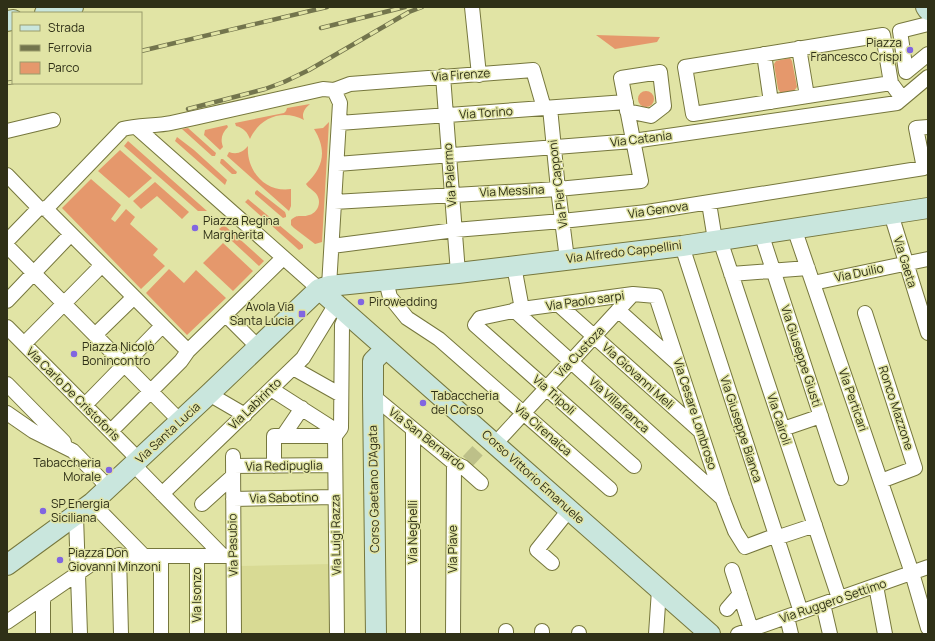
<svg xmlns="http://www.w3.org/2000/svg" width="935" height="641" font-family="Manrope,sans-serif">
<rect width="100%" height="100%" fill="#e1e4a5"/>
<path fill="#d8da94" d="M330,564l2,70h-92l-1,-68z"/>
<path fill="#e5986c" d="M596,35l64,2 -3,5 -42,7z
M790,58l2,3 5,26 -4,5 -10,2 -3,-2 -2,-3 -4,-25 2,-3z
M638 99a8 8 0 1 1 16 0a8 8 0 1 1-16 0Z
M310,104c-5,4 -9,10 -6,16 -21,-11 -44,-3 -54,19 -3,-7 -6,-11 -14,-13l-1,-3 49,-10 2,-2 1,-3z
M329,122l-7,120 -7,2 -21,-16 -3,-3v-5c7,-7 10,-2 18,-5 8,-2 13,-12 8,-20 -3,-5 -8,-6 -11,-11 18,-17 21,-34 8,-55l9,-1z
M227,125l1,2c-6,6 -8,12 -5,20l-3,3 -16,-15 1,-5z
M188,128l28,25 -1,3h-3l-30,-27z
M177,137l17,13 33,30 -2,5 -50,-44z
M128,141l79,70h-9l-74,-65z
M248,146c-2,24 17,47 43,43v17l-2,5 -62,-55 2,-4c8,3 14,0 19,-6z
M120,150l32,28 -23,20 -31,-27z
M221,159h2l14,13 -1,2h-4l-12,-11z
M91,179l30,26 -10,14 4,3 11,-13 9,8 -5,7 28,25 -5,6 12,11 -24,23 -79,-81z
M155,182l34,30 -7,7 -25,-23 -16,13 -8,-8z
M257,190l28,22 1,3v2l-3,1 -28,-24v-2z
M248,199l55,46v3l-4,2 -54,-48z
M224,225l40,36 -5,5 -40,-37z
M223,243l30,28 -20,20 -30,-28z
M169,269l15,14 12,-13 30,28 -39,37 -41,-42z"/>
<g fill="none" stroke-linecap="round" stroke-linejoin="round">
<path stroke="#bdc089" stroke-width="14" stroke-dasharray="14 7" stroke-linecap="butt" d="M468,461l14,-15"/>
<g stroke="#76773d" stroke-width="16">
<path id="street" d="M472,7l7,68
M928,24l-28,7 6,41 22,-18
M799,48l8,48
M764,54l7,48
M443,76l15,197
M891,83l-198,31 -8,-47 198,-32 8,48 11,15
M550,108l8,81 9,70
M339,123l287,-21
M136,127l183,162
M7,131l46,-11
M337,164l296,-23 264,-38 31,-26
M7,175l32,33
M334,202l224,-13 83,-8 -20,-103 39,-6 4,34 -13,10 -24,-5
M709,203l6,37
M46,209l77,-80c13,-4 34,-3 48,-6 51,-11 102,-23 152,-34l11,1 16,-6 183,-14 11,38
M891,214l37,119
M794,228l118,345 16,55
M761,233l80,245
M720,240l119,358
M7,241l32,-33 7,1 142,142
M7,246l173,175
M332,246l123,-16 107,-9 85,-9 277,-44 -8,-40 12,-1
M682,246l119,366
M514,266l8,43
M731,274l77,-6
M386,281l4,16 17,21 32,21 171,150
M813,283l115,-24
M7,301l64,-67
M559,305l141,126
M514,310l209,189
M618,310l60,54
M865,313l50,155 -34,13
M226,315l32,32
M7,327l132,133
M95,335l39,-38
M24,344l78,-79
M293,368l48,27
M7,384l57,58
M271,389l61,39 3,8 2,198
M209,394l36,21
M373,396l81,67 9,4 18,16
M85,405l77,-79
M7,413l26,18 40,20 36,37
M783,429l38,-13
M413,430v204
M111,431l70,-70 7,-10 95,-93
M283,436l19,-28
M335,436l6,-8 1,-103 5,-11
M495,444l138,-150
M233,456l1,178
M134,465l89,91
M233,466l102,-1
M274,466v-30h61
M634,466l-159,-141 5,-7 42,-9 111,-15 23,2 67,204 12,31 10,16 24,-9h7l39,-13
M162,494l141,-136 33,-54 -7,-18 11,-183 -6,-13
M233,499l102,-2
M92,503l51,52
M202,504l31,-28
M76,516l4,118
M119,555l2,79
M161,556v78
M197,556v78
M552,563l-15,-13 32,-40
M732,570l19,59
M876,586l9,48
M43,597v37
M823,604l7,30
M727,609l13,-15
M787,617l4,17
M7,622l96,-66h130
M506,631v3
M542,631v3
M453,634l1,-171
M579,634v-1
M656,634l3,-44
M738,634l190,-67"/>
</g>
<g stroke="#76773d" stroke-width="22">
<path id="secondary" d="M926,7l2,3
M45,13l28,-6
M7,21l6,-1
M319,289l391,345
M7,565l85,-62 117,-109 110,-105 10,-3 129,-13 224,-27 246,-38
M376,634l-3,-238v-35l13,-13"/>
</g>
<use href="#street" stroke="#fff" stroke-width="14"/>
<use href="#secondary" stroke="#c9e6dd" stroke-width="20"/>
<g stroke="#73754d" stroke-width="4.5">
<path id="rail" d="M321,28l84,-21
M141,51l186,-44
M7,83l6,-1
M188,109l77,-20 19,-7 25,-12 100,-58 13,-5"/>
</g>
<use href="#rail" stroke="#e1e4a5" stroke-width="3" stroke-dasharray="9" stroke-linecap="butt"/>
</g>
<g fill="#8166e1" stroke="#e1e4a5" stroke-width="1.5">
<circle cx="910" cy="50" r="4"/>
<circle cx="195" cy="228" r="4"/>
<circle cx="361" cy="302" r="4"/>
<rect x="298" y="310" width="8" height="8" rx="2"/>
<circle cx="74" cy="354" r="4"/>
<circle cx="423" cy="403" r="4"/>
<circle cx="109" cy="470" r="4"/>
<circle cx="43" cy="511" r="4"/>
<circle cx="60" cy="560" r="4"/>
</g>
<g text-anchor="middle" stroke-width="3" stroke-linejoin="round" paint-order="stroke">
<g font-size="12" fill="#2f3017" stroke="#e1e4a5" text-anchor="start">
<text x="902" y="47" text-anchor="end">Piazza<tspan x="902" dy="14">Francesco Crispi</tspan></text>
<text x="203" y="225">Piazza Regina<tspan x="203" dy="14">Margherita</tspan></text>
<text x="369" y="306">Pirowedding</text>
<text x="294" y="311" text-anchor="end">Avola Via<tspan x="294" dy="14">Santa Lucia</tspan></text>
<text x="82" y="351">Piazza Nicolò<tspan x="82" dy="14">Bonincontro</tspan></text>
<text x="431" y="400">Tabaccheria<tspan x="431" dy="14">del Corso</tspan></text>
<text x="101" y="467" text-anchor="end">Tabaccheria<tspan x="101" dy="14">Morale</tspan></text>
<text x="51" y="508">SP Energia<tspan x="51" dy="14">Siciliana</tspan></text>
<text x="68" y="557">Piazza Don<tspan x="68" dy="14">Giovanni Minzoni</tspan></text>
</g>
<g font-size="12" fill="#2f3017" stroke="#e1e4a5">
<text transform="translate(461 75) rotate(-4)" y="4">Via Firenze</text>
<text transform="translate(486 113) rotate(-4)" y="4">Via Torino</text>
<text transform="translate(641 139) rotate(-7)" y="4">Via Catania</text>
<text transform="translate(450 175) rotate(-94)" y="4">Via Palermo</text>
<text transform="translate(558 184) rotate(-97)" y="4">Via Pier Capponi</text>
<text transform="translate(512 191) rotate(-3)" y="4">Via Messina</text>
<text transform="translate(658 210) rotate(-8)" y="4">Via Genova</text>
<text transform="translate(624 252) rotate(-7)" y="4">Via Alfredo Cappellini</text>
<text transform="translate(905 262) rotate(73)" y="4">Via Gaeta</text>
<text transform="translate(859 273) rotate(-12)" y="4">Via Duilio</text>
<text transform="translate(585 301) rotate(-8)" y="4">Via Paolo sarpi</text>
<text transform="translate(580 352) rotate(-47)" y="4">Via Custoza</text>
<text transform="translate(801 356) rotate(72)" y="4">Via Giuseppe Giusti</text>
<text transform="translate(638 376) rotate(42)" y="4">Via Giovanni Meli</text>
<text transform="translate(73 394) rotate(45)" y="4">Via Carlo De Cristoforis</text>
<text transform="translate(554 395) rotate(42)" y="4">Via Tripoli</text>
<text transform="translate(853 400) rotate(71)" y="4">Via Perticari</text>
<text transform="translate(255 404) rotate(-44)" y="4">Via Labirinto</text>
<text transform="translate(619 405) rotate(42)" y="4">Via Villafranca</text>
<text transform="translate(896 408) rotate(72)" y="4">Ronco Mazzone</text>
<text transform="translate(695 414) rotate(72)" y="4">Via Cesare Lombroso</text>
<text transform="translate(779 419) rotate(72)" y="4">Via Cairoli</text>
<text transform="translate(741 429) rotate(72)" y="4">Via Giuseppe Bianca</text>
<text transform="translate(543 430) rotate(41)" y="4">Via Cirenaica</text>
<text transform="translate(168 433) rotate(-43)" y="4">Via Santa Lucia</text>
<text transform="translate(427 439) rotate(38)" y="4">Via San Bernardo</text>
<text transform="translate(284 466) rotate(-1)" y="4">Via Redipuglia</text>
<text transform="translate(533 477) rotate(42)" y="4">Corso Vittorio Emanuele</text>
<text transform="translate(374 489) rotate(-91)" y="4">Corso Gaetano D'Agata</text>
<text transform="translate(284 498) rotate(-1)" y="4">Via Sabotino</text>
<text transform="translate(413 532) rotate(-90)" y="4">Via Neghelli</text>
<text transform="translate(336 535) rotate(-91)" y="4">Via Luigi Razza</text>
<text transform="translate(233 545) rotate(-91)" y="4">Via Pasubio</text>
<text transform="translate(453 549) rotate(-90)" y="4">Via Piave</text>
<text transform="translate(197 595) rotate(-90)" y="4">Via Isonzo</text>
<text transform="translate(833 601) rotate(-19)" y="4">Via Ruggero Settimo</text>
</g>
</g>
<rect width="935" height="641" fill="none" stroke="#2f3017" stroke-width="16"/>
<rect x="12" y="12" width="130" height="72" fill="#e1e4a5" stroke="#9a9c6c"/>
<rect x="20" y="25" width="20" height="6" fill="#c9e6dd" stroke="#9a9c6c"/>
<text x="48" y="32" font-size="12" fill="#2f3017">Strada</text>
<rect x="20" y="45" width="20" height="6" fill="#73754d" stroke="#9a9c6c"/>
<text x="48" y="52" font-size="12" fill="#2f3017">Ferrovia</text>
<rect x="20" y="62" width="20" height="12" fill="#e5986c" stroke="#9a9c6c"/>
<text x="48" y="72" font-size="12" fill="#2f3017">Parco</text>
</svg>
